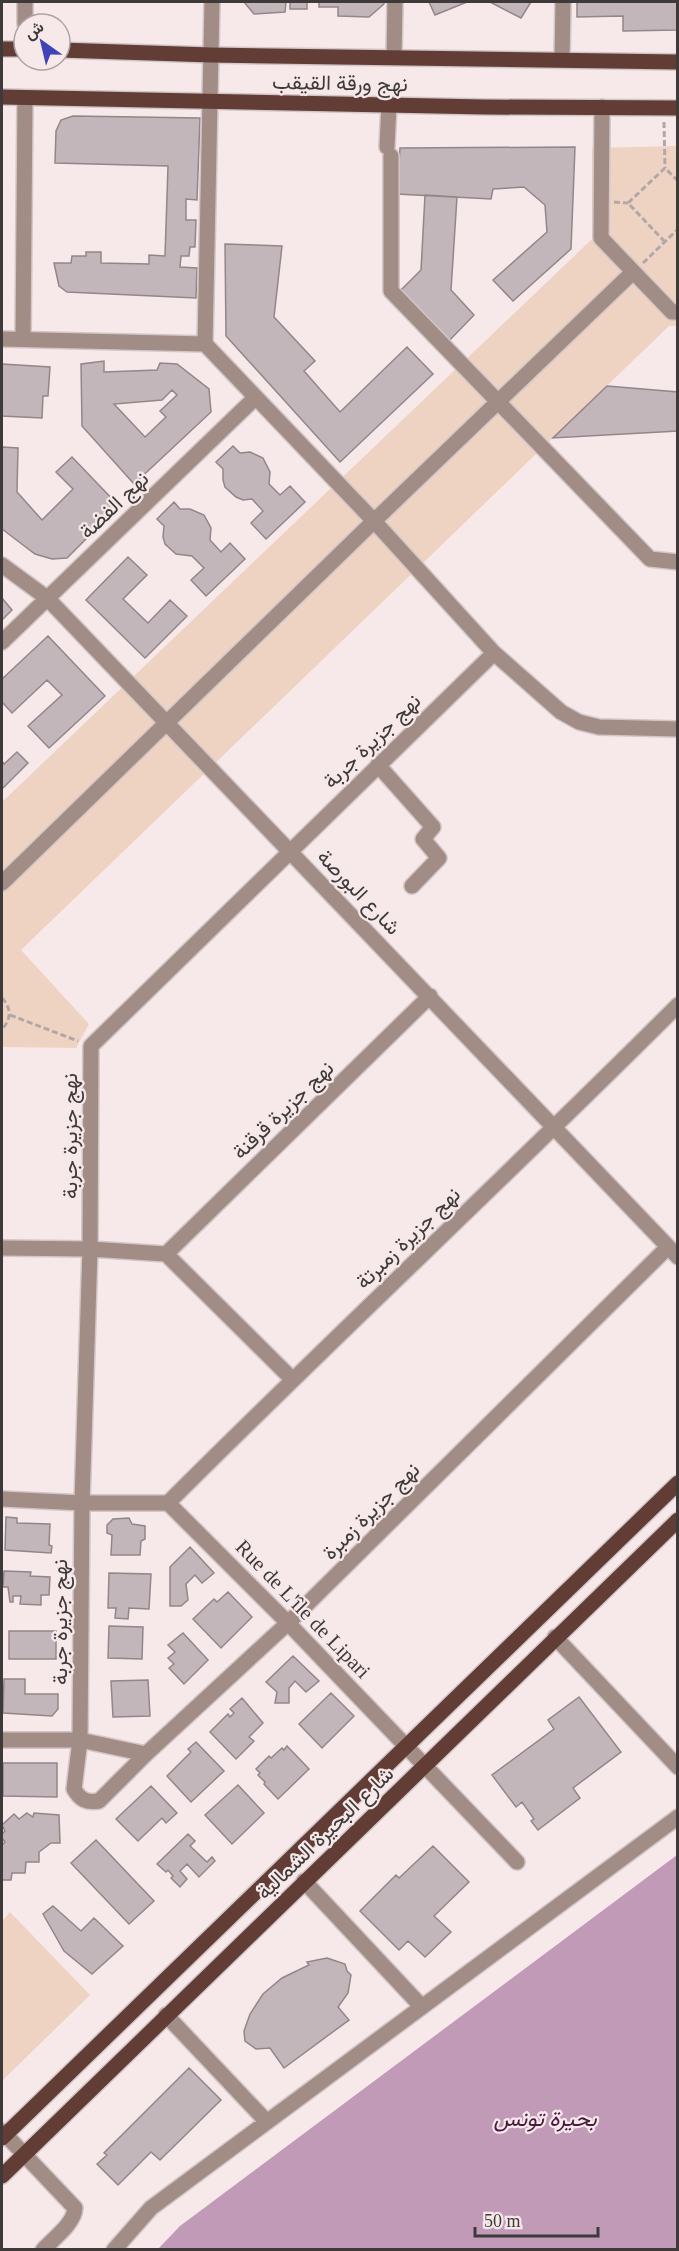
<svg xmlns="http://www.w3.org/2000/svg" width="679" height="2251" font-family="'Times New Roman',Vazirmatn,serif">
<rect width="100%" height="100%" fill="#f7e9ea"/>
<path fill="#efd3c2" d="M677,146v180h-8l-648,624 68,74 -13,24 -74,-1v-245l590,-563v-91z
M10,1912l80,83 -88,86v-160z"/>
<path fill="#c19ab8" d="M677,1855v394h-519l22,-23z"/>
<path fill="#c2b6ba" stroke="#92868a" stroke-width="1.5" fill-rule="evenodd" d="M244,2h42l-1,10 -31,2z
M290,2h17v7h-17z
M319,2h65v2l-15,13 -31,-1v-9h-19z
M429,2h38l-32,13z
M490,2h41l-10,16z
M577,2h101v28l-55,1v-15l-46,1z
M73,116l127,2 -3,82 -11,-1v21h10l-1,27h-5l-1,9h-8l-1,11 17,1 -1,30 -129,-6 -8,-6 -5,-23h17l1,-7h14v-4h15v11l48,1v-9l16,1 3,-90 -113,-3 1,-32 5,-11z
M575,147l-4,102 -58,52 -20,-21 54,-48 -2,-27 -21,-18 -31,2 -2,10 -94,-5 3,-46z
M425,195l32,2 -6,93 23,25 -27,28 -48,-51 22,-22z
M225,244l57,2 -8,71 41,44 -11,10 36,41 67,-65 26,27 -93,88 -114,-126z
M104,361v11l53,-2 3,-7 17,1 32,25 2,23 -77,72 -52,-58 -1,-62zM172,390l5,5 -17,16 6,6 -21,20 -31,-33 48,-4z
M2,364l48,3 -2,29h-5l-1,22 -40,-2z
M607,386l71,6v39l-125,7z
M233,446l7,7 10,-1 13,6 7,14 -1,12 11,11 10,-9 15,16 -39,37 -15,-16 12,-12 -11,-12 -9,1 -7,-3 -11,-10 -2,-7v-11l-7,-7z
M2,447l16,1 -1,44 25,28 31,-31 -17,-17 16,-15 47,49 -52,52 -15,1 -17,-5 -33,-25z
M174,502l6,7h10l14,6 7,13 -1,12 11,12 9,-9 15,16 -39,37 -15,-16 13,-12 -12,-12 -16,-2 -11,-10 -2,-7 1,-11 -7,-7z
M128,557l19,18 -24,24 25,24 22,-23 17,16 -42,42 -59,-58z
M2,598l10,12 -10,10z
M48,636l57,60 -56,52 -21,-22 34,-31 -15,-15 -35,33 -10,-11v-23z
M17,752l11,11 -26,26v-28l2,3z
M6,1517l11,1v5l33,1 -1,21 3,1 -1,7 -46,-3z
M129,1518l3,6 13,2v13l-4,2 -1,14h-29l1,-20 -5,-2v-8l6,-6z
M190,1547l24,26 -12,10 -7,-8 -9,9 2,16 -7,6h-11v-39z
M4,1571l27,1 -1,4 20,1 -1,18h-8v10l-21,-1 1,-8h-8v6h-3l-2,-15h-5z
M109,1573l42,1 -2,35 -20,-1 -1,11 -13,-1 1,-10h-8z
M228,1592l24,25 -31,31 -28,-29 21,-20 3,3z
M109,1626l34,1 -1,32 -34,-1z
M9,1631h47v28h-47z
M183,1633l25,27 -24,24 -15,-16 5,-4 -6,-6 7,-6 -7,-7z
M293,1656l26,25 -13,11 -11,-11 -6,7v15h-14l2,-11 -11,-10z
M4,1679h21v15h33v15l-6,7 -49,-3z
M148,1680l2,36 -37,1 -2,-36z
M331,1693l23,23 -32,32 -23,-24z
M579,1697l42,55 -48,36 7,10 -42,32 -7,-9 3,-2 -12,-17 -6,5 -24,-32 62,-46 -6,-9z
M242,1698l21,25 -14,14 5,4 -18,18 -26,-27 18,-18 2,3 4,-4 -4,-4z
M196,1742l28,29 -33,31 -24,-26 24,-24 -3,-3z
M287,1746l22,23 -31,30 -14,-15 1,-2 -7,-7 2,-2 -4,-4 13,-13 2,2 11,-10 2,2z
M3,1763h54v34l-54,-1z
M238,1785l26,28 -32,31 -27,-29z
M151,1786l26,27 -11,10 -4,-5 -24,23 -22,-22z
M27,1813l6,4 1,-4 25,2 1,28h-9l-12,9v10h-13l-1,11h-13l-1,7h-9v-35l3,-3 -3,-4v-4l3,-3 -3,-6 12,-11 5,5z
M188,1834l7,7 -5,5 17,16 5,-5 3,4 -16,16 -12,-13 -7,7 7,8 -7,8 -9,-9 2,-2 -5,-6 -2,2 -9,-8z
M96,1840l58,61 -25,23 -58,-61z
M433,1846l36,36 -35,34 17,16 -26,25 -17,-16 -9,9 -39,-39 36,-36 3,3z
M53,1906l28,25 13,-13 29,28 -31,28 -28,-23 -21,-37z
M327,1958l18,6 2,7 4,4 -3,18 -10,14 11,13 -65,48 -14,-20 -14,1 -11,-8 -1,-10 6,-17 13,-20 19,-16 27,-13 -2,-3z
M189,2068l32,32 -61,60 -9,-8 -33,33 -21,-21 10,-9 -3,-2z"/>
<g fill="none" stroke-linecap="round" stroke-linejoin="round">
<g stroke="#d2c6c7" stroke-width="18">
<path id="minor" d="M25,2v22
M212,2l-7,342 169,177 120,132 67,59 18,10 20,5 79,2
M394,57l1,-55
M562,60l1,-58
M602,107l-1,131 71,74h6
M387,147l2,-43
M391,156v135l259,268 28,3
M2,339l203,5
M23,339l2,-241
M2,565l45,33 631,659
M2,642l253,-244
M494,653l-403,393 -1,203 -8,254 -2,237 -6,49c6,11 13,14 25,12l47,-47 142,-131 380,-376
M378,765l55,62 -10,12 16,19 -27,28
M2,883l372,-362 259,-249
M2,1248l88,1 76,5 126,125
M166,1254l264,-258
M2,1499l80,4h86
M168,1503c168,-168 342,-330 510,-498
M168,1503l120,120 229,239
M555,1637l123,130
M2,1740h78l66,14
M304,1881l118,126
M166,2015l101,107
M2,2131l73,77c-1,16 -21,30 -32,42
M114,2250l37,-42 527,-391"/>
</g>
<g stroke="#d2c6c7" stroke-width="18">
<path id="major" d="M2,49h22
M60,50l151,5 467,7
M2,97l482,10 194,1
M2,2138l676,-655
M2,2176l676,-656"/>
</g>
<path stroke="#b2a7a8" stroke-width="3" stroke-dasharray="6 3" stroke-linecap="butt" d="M664,122l1,46
M614,202l14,1
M665,242l-37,-39 37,-35 13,13
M643,263l35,-34
M2,998c10,10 9,22 0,31
M10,1015l68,26"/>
<use href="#minor" stroke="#a18c86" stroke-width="15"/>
<use href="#major" stroke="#613d35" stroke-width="15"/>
</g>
<g text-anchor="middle" stroke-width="4.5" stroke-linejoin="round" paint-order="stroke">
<g font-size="21" fill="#3f3a3a" stroke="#f7e9ea">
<text transform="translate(340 83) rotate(1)" y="7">نهج ورقة القيقب</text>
<text transform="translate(114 505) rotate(-44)" y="7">نهج الفضة</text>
<text transform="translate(372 741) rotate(-44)" y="7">نهج جزيرة جربة</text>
<text transform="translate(359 892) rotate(46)" y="7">شارع البورصة</text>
<text transform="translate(283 1110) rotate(-44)" y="7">نهج جزيرة قرقنة</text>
<text transform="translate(70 1136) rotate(-90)" y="7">نهج جزيرة جربة</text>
<text transform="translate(408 1238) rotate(-44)" y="7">نهج جزيرة زمبرتة</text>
<text transform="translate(371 1511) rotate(-45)" y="7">نهج جزيرة زمبرة</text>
<text transform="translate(303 1609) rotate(46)" y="7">Rue de L'île de Lipari</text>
<text transform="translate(60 1622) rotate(-90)" y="7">نهج جزيرة جربة</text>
<text transform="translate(325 1833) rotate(-44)" y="7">شارع البحيرة الشمالية</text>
</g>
<g font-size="22" font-style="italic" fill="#481840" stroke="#f7e9ea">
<text x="545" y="2126">بحيرة تونس</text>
</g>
</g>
<rect width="679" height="2251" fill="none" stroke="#3f3a3a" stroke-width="6"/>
<g transform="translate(42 42) rotate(326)"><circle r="28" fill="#f7e9ea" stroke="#ada3a4" stroke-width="1.5"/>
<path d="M0-4.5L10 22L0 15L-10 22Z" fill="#3e43b7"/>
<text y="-9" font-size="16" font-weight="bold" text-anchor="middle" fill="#3f3a3a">ش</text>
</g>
<path d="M475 2227v9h123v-9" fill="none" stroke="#3f3a3a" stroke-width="3"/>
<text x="484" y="2227" font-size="18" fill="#3f3a3a" stroke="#f7e9ea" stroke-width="4.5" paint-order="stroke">50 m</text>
</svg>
